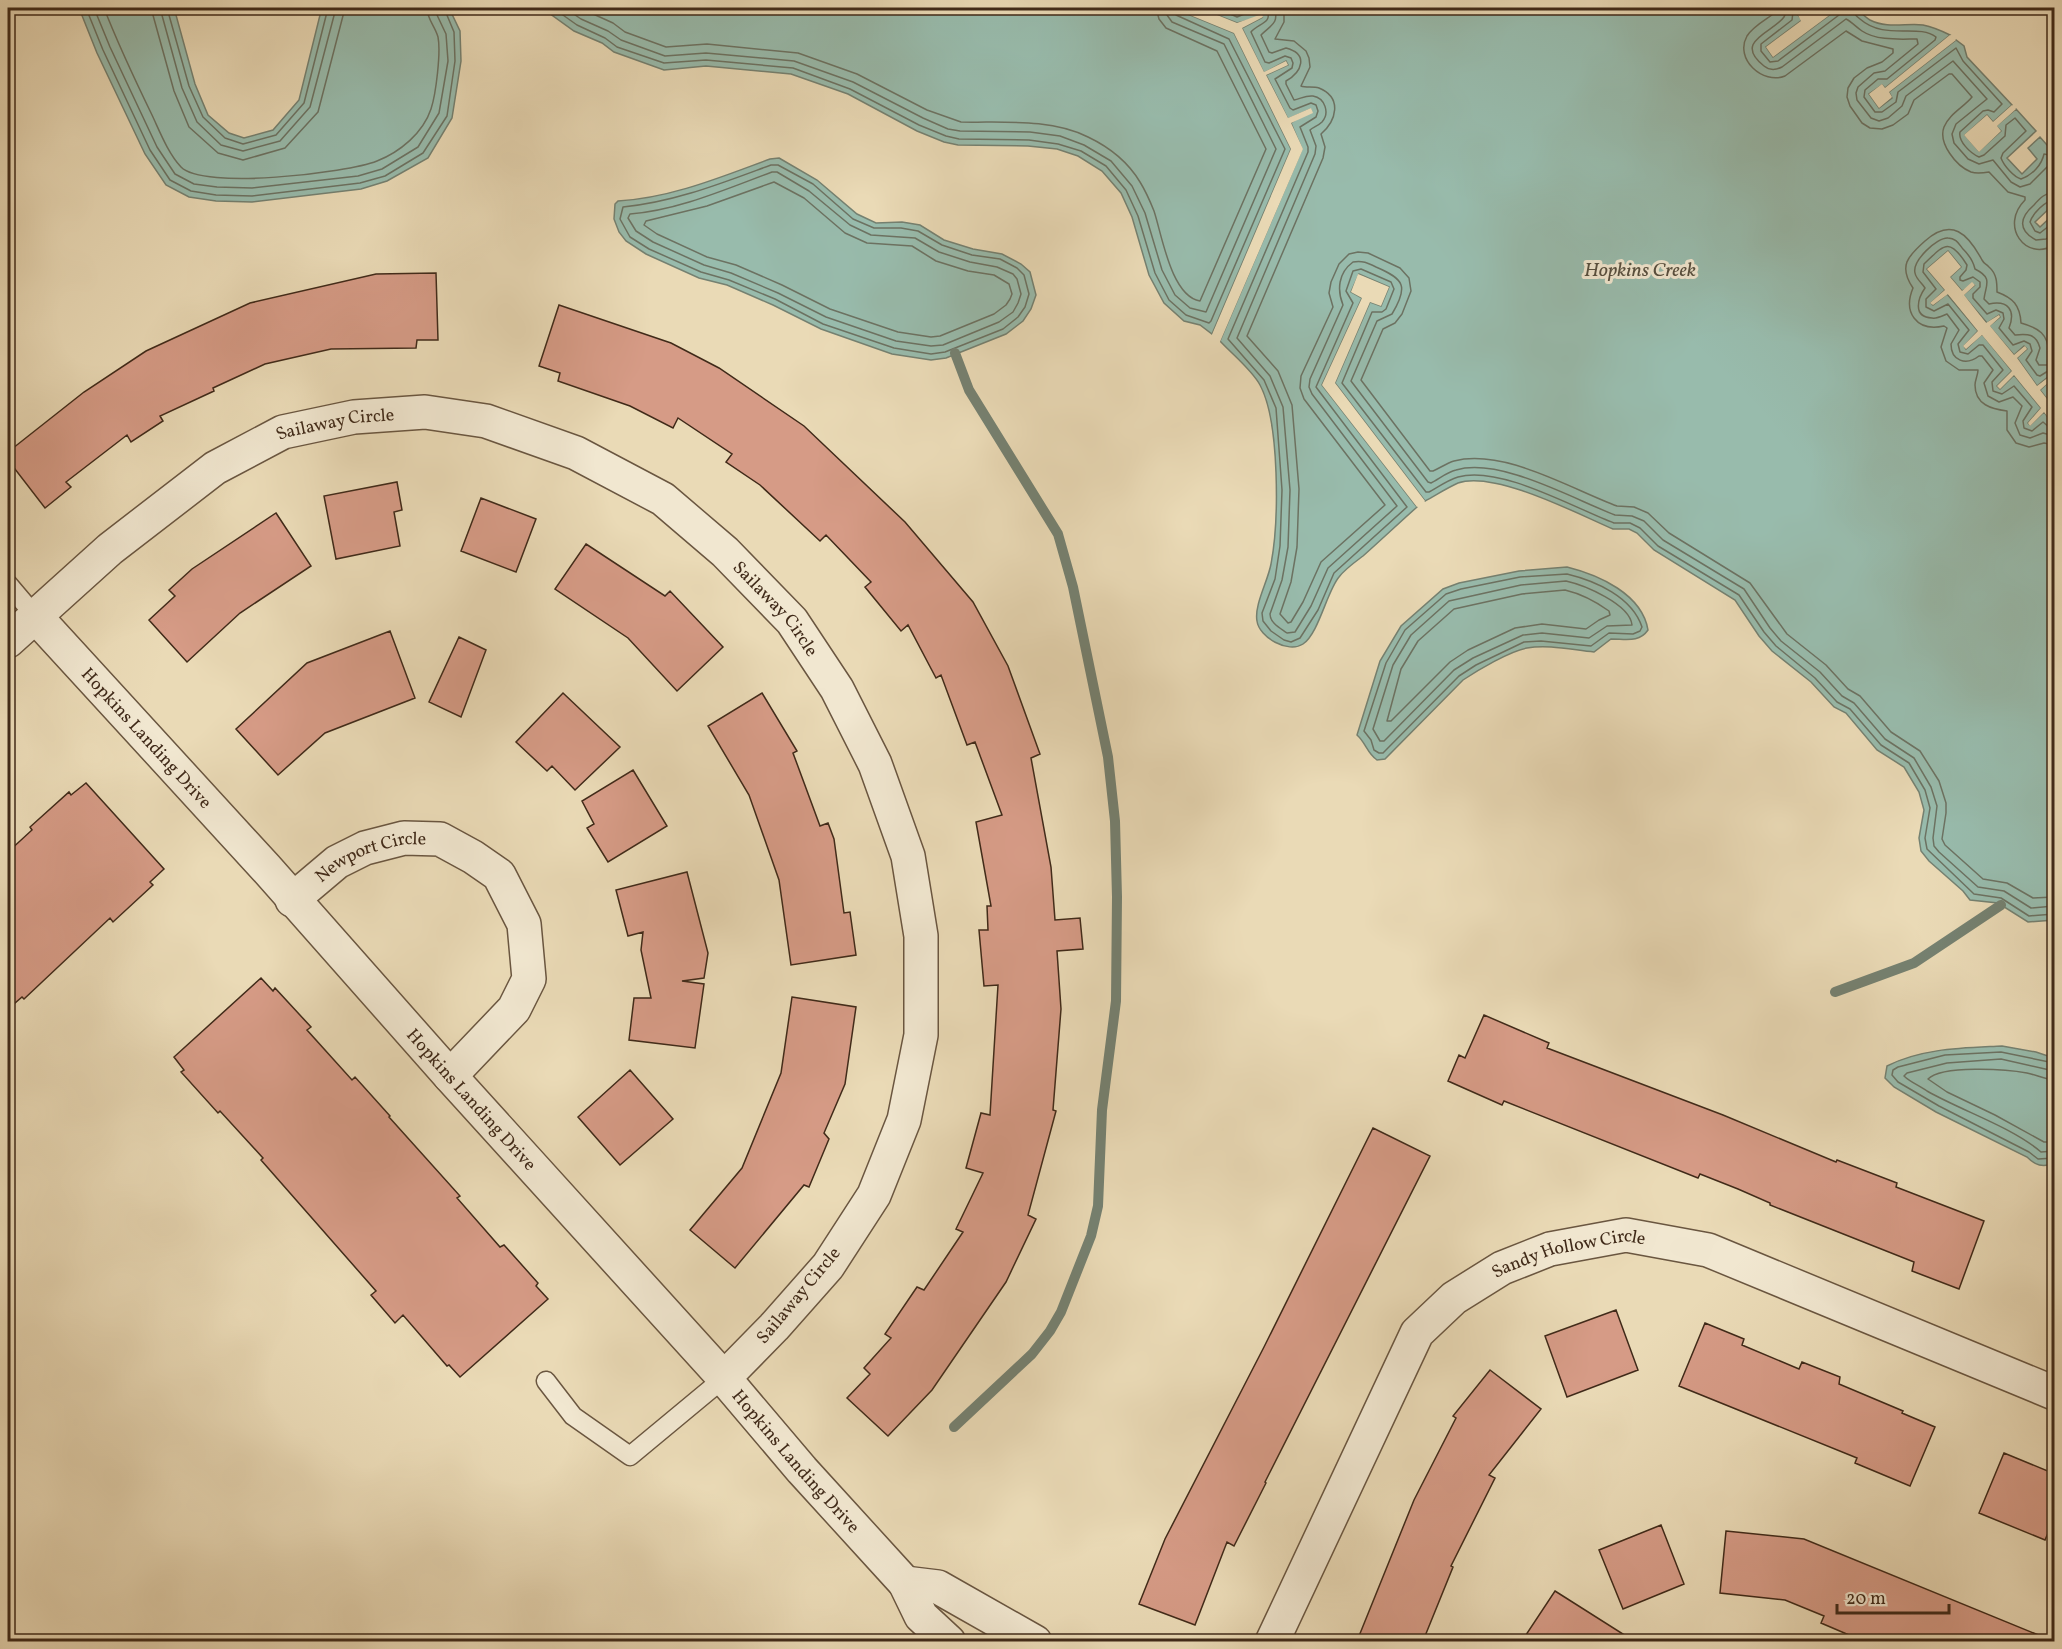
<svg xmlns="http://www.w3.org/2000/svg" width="2062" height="1649" font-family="Vollkorn,serif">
<rect width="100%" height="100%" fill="#eadab6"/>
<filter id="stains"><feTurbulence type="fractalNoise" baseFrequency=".00333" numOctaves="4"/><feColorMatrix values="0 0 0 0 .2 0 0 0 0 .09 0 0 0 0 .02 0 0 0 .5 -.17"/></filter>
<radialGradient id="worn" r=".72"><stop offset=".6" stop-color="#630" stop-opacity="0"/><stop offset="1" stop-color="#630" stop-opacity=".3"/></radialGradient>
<path fill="#98bbac" stroke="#758171" stroke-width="1.5" d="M79,8h93l4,7 19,69 13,31 21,18 15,5 29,-8 26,-30 21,-85 4,-7h125l11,23 1,30 -9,57 -24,40 -41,23 -26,8 -109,13 -36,-1 -27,-4 -23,-12 -21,-31 -48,-101z
M542,8h631l61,25 57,116 -79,185 -12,-9 -16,-4 -20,-18 -15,-28 -17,-58 -11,-24 -19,-22 -24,-15 -21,-7 -29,-3 -70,-1 -14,-3 -27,-11 -69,-37 -57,-20 -85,-8 -42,4 -50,-18 -12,-9 -28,-12z
M1220,8h588l-10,7 4,5 -36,27 7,10 66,-49h17c4,4 9,9 14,12 17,9 36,3 53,5 10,2 19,6 27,10l-65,53 -3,-3 -13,9 10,14 13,-10 -3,-6 67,-52 8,6 3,11 45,48 -19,17 -6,-7 -22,20 14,16 22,-20 -5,-5 20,-17 20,22 -29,27 15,16 15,-15 -9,-11 12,-11 14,16v51l-19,18 5,5 14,-13v194l-14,-18 11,-10 -3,-3 -11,9 -20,-28 10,-9 -3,-3 -10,9 -25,-29 11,-9 -1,-2 -12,8 -24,-28 12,-10 -13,6 -12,-14 11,-10 -13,-16 -21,18 18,21 -14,13 2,2 14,-11 31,37 -14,15 2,3 16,-15 30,37 -15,15 3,3 14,-14 27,33 -13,15 2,2 14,-13 10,13v495l-26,2 -30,-19 -28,-3 -7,-9 -34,-30 -8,-10 -2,-13 5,-28 -5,-18 -15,-25 -27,-17 -31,-37 -12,-6 -23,-25 -39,-31 -13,-15 -24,-36 -81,-50 -17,-17 -8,-4h-16c-35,-15 -119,-59 -155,-46 -11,5 -22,12 -33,18l-90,-118 35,-81 11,4 8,-19 -30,-13 -8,18 11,6 -40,87 95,122c-18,16 -36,33 -54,49 -8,6 -18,13 -24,21 -12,14 -20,56 -36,67 -15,10 -44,-7 -46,-23 -3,-16 11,-40 14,-57 8,-42 9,-142 -11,-179 -8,-15 -28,-31 -40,-44l82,-192 -11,-26 20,-14 -23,10 -22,-44 22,-10 -2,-4 -22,12 -22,-45 21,-11 -26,6 -20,-8z
M779,158l38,22 40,34 19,9 26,-1 18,3 24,15 29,9 29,5 19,10 9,8 6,23 -5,14 -8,12 -17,13 -60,24 -15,2 -39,-6 -71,-25 -48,-24 -46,-20 -28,-7 -53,-24 -20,-13 -7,-9 -5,-13 1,-15 3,-3c53,-3 103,-24 152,-42z
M1567,567c32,8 75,27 81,63 -9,13 -22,9 -37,9l-17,13c-21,-2 -46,-8 -67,-4 -17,3 -49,22 -64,32l-78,79 -8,1c-10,-7 -11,-17 -20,-25l23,-74 21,-35 42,-37 16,-6 60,-12z
M2002,1046l34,6 18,6v106c-12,3 -18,2 -27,-7l-91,-45 -42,-25 -9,-9 2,-12c35,-18 77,-18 115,-20z"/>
<path fill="#eadab6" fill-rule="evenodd" d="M1173,8h8l55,24 58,117 -81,188h-2l80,-188 -57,-116z
M1197,8l15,5 3,-5h5l-3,7 20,8 25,-9 1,3 -21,11 22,44 22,-11 2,4 -22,10 22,43 23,-10 2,5 -22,10 12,26 -84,195 -2,-4 82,-191 -11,-27 -49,-93 1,-3h-4z
M1808,8h3l-1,1 -8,7 2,6 -34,26 4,5 60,-45h5l-66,49 -7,-10 35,-26 -3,-6z
M1950,35l3,2 -30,24 31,-23 2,2 -67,52 3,5 -13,11 -10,-14 13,-10 3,4z
M2012,105l4,4 -19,17 4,5 -22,21 -15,-17 23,-20 6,7zM1987,119l7,6 3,6 -18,16 -10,-12z
M1948,251l13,16 -11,10 12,14 10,-9 3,3 -11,10 22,28 13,-8 1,2 -10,9 24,29 11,-9 2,3 -10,9 20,28 12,-9 2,3 -11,10 14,18v3l-106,-133v-3l9,-8 -10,-12 -16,14 83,100 1,3 39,48v5l-10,-13 -14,14 -2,-3 13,-15 -27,-33 -14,14 -3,-3 15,-15 -30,-36 -16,14 -3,-3 15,-15 -30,-37 -15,11 -3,-2 15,-13 -18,-21z
M1358,274l31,13 -8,19 -11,-4 -35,81 90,118 -2,2 -91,-119 36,-84 3,-1 9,3 5,-13 -25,-11 -5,13 9,4 1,3 -40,87 94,121 -2,1 -95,-122 40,-87 -11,-6z"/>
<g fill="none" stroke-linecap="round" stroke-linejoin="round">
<path stroke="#6c7262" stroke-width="1.5" d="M86,8l17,42 47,100 20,30 21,11 25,4 36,1 108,-13 25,-7 38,-23 24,-37 8,-55 -1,-29 -10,-24
M94,8l16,39 47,100 18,27 19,10 23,3 35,1 106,-12 24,-7 36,-22 21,-34 9,-52 -2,-27 -9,-19 -1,-7
M104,8c14,36 31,72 48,107 8,17 16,38 29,52 22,23 166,6 196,-6 23,-9 46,-28 54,-52 5,-15 10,-57 7,-72 -3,-11 -11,-18 -11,-29
M151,8l23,83 15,36 29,26 25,7 42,-12 33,-36 27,-104
M160,8l22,80 15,34 24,23 22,6 37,-10 30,-34 26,-99
M167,8l22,78 14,31 22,21 18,6 33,-9 28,-32 24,-95
M553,8l24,17 28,13 12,9 47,16 42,-3 87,8 57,21 69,36 27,11 13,3 70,1 29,4 23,7 25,15 20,24 12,26 17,57 14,27 17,15 23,8 2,-2 74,-172 -56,-110 -53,-24 -3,-7
M565,8l16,11 27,12 13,9 44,16 41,-3 88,8 59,21 70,36 25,11 12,2 70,1 30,4 24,9 27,16 21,25 13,27 17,57 13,25 15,13 16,4 70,-163 -52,-105 -52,-22 -5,-7 -2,-7
M580,8l33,15 12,9 41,15 41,-3 91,9 59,21 70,36 34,12c41,1 89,-4 127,15 21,10 40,25 52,45 5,8 10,19 14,29 8,24 17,85 46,90l66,-152 -49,-98 -51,-23 -7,-9 -3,-11
M1225,8l1,4 11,5 22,-9 8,3c6,12 -10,13 -16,21l14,30 4,1 16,-7 6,2 2,5 -1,5 -17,11 15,29 3,2 18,-7 5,2 2,6 -2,6 -16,10 8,20v5l-80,187 36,41 12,28 6,82 -2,56 -5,33 -13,34 1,8 8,10 13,9 7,2 9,-4 18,-28 16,-37 73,-66 -91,-120 37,-84 -7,-12 7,-20 8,-2 30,13 3,7 -8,20 -4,3h-10l-30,71 84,109h3c9,-5 19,-12 29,-15 42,-12 116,31 156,46h16l10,5 18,18 81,49 25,37 12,14 39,32 22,24 13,7 31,36 28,18 16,27 5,18 -5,30 2,11 47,45 27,4 28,18 25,-2
M1274,8c6,15 -4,18 -13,27l8,17 3,1 14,-5c23,6 16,24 0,33v3l8,16c6,-1 12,-5 19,-4 12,2 17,17 9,26 -4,4 -9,5 -12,8l6,16 -1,8 -78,184 33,38 13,31 7,83 -2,57 -6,33 -12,34c0,9 10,14 17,19l8,-1 16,-26 17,-38 69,-62 -85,-112 -3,-7 1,-8 33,-74c-6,-15 -5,-32 10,-43 9,-2 15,1 23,5 28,12 33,19 16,47l-15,7 -26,60 77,101 3,1c8,-4 16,-11 25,-13 44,-13 117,29 159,45l17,1 12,5 19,19 81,49 26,39 11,13 39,31 22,24 12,7 31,36 29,19 17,29 6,19 -4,32 1,8 5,6 39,35 26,4 27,17 23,-2
M1284,8v14l-9,17 19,2 12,10 3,7 1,9 -9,19c5,2 12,0 18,2 24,10 17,33 2,46l4,13 -2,11 -76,178 31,35 14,34 7,84 -2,58 -6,35 -11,32 8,9 3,-1 12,-20 18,-40 64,-57 -81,-106 -4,-11 1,-12 32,-69 -4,-14 2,-11 8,-18 10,-10 9,-2 10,1 32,15 9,10 2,13 -9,23 -7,9 -12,6 -22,51 69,91h3c7,-3 14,-8 21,-10 50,-13 117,28 163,45l17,1 14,6 21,20 81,50 37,51 39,31 22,24 12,7 31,36 29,19 19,30 7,22v10l-4,26 3,6 38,34 24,4 26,15 21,-1
M1777,8l-1,4c-9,7 -23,14 -29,24 -13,23 16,49 38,40l61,-45 16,10 31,8v4l-11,9 -15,6 -13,10 -6,10 -1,9 3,9 12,17 8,5 12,1 11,-4 15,-11 6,-14 35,-26h3l20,23c-8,10 -23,17 -28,30 -6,16 12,39 27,45 6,2 12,1 18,0l19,20 17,5v3c-26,26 1,62 29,45
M1787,8c-1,2 -1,6 -3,9 -10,15 -52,24 -20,49 6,5 12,4 18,1l64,-48c6,3 10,8 16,12 15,10 38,8 55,8l1,5 -33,27 -11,2 -16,14 -2,6 1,7 14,18 8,3 9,-3 14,-12 4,-10 47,-35 34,38 -31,25 -4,10 2,9 14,16 11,5 14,-4 18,22 9,5 10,-3 20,-20 4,-1
M1798,8l-5,4 -1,8 -31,24v7l9,11 8,-1 61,-46 2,-7
M1852,8c1,5 3,7 8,11 25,22 58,4 76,18l-1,3 -48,39h-9l-13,11 -1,7 11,15h7l14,-10 2,-10 58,-44 7,13 39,43 -8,8 -6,-2 -5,1 -23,21c-2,9 10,21 19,25l5,-2 21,-19 1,-11 9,-7 11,13 -23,22 -2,5c3,8 13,19 20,21 12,-4 21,-15 23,-25l10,2
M771,165h7l35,19 40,35 21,9h27l17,3 24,14 30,10 28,4 17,9 7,7 5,19 -4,13 -7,10 -15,12 -58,23 -14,2 -37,-6 -71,-24 -48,-25 -46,-19 -28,-8 -52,-23 -19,-12 -10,-18 3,-12c52,-5 99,-24 148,-42z
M772,172h5l32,19 41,34 21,10 44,3 24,14 31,10 27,5 16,7 4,5 4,15 -3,9 -5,9 -14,10 -56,23 -12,1 -35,-5 -70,-24 -48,-24 -47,-20 -27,-8 -51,-23 -17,-11 -8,-13 2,-4c49,-4 96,-25 142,-42z
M774,182l30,16 41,35 22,10 45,3 24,15 32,10 26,4 15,9 3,10 -2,5 -4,6 -12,9 -54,22 -9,1 -33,-5 -68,-23 -48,-24 -46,-20 -29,-8 -50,-23 -13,-9 2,-4 61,-15z
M2054,192c-9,1 -14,6 -20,13 -14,12 -17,25 2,35l10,-1 8,-6
M2054,200c-9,1 -21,13 -24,22l5,9 5,2 14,-11
M2054,356l-5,-3c-1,-19 -10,-25 -28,-30 -1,-18 -8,-25 -24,-31 0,-9 0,-18 -8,-25 -4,-4 -4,-2 -7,-7 -14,-26 -30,-43 -57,-19 -17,15 -27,25 -12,47 -10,24 3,44 31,38l3,2 -6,19 5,14 13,9h19c0,5 -3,10 -3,15 0,20 17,24 32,26v19l9,13 13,4 15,-4 10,2
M2054,365h-15l-3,-5 4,-12c-4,-15 -13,-14 -25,-13l-6,-7c7,-18 -1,-28 -20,-24l-5,-5c2,-15 9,-21 -9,-30 -2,-9 -6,-14 -12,-20 -4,-5 -7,-11 -15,-11 -11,-1 -36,23 -33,35 1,6 7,10 10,15 -7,10 -13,29 7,30 5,1 10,-2 15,-4l12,16 -8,14c0,17 15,22 28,12h3l11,14 -9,13 4,13 11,6 14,-5 9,9 -7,17 5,12 10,3 13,-5 11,3
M2054,374l-6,-3 -8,5 -3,-1 -11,-15 6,-9 -2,-7 -6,-3 -11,4 -14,-17 5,-9 -1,-6 -7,-3 -9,4 -14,-16v-4l7,-7v-5l-7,-5 -10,4 -3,-1v-3l6,-7 1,-5c-18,-29 -23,-20 -43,-1l-1,8 13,17 -10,10v8l8,4 14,-7 21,26 -11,14 2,8 8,2 11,-9h4l20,25 -11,12 1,9 9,3 12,-8 18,21 -9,14 1,7 8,3 11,-9 7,6h4
M1567,574c29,7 65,23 75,53l-2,4 -7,3 -24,-1 -18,13 -50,-5 -17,1 -48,23 -17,11 -76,77h-4l-5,-3 -3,-10 -7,-9 22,-68 19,-33 41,-36 15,-5 59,-12z
M1566,581c18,4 64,23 66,44l-25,1 -18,12 -47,-5 -19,2 -50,23 -19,12 -70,71h-4l-7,-12 20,-64 18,-30 38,-34 72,-16z
M1565,590c17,4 30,11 44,21l1,4 -11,5 -13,9 -44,-5 -27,4 -47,22 -18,12 -59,59h-4l14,-52 17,-28 36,-32 68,-15z
M2054,1063l-53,-11 -56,3 -47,12 -5,3 -1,5 6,7 41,24 90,46 9,7 16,-1
M2054,1071l-53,-12 -54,4 -40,10 -3,3c6,6 16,10 23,15 35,20 85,36 114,61l13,-1
M2054,1080c-9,-1 -18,-5 -27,-7 -21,-4 -85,-8 -99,6l19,13 48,23 49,27h10"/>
<path stroke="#758171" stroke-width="10" d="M1835,992l79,-29 87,-58
M954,1427l78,-73 18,-23 11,-19 30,-76 7,-30 4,-96 14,-109 1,-104 -2,-76 -7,-64 -35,-170 -15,-53 -89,-144 -14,-37"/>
</g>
<path fill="#d69b86" stroke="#402a19" stroke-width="1.5" d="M436,273l2,67h-21l-1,8 -85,1 -66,15 -52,24 1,3 -54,25 3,5 -32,21 -4,-7 -61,47 5,5 -26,21 -37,-48v-8l76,-60 62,-41 104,-48 126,-29z
M559,305l112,38 48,25 85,58 101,96 68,80 35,64 32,88 -9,4 20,109 4,53 25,-2 3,31 -26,2 4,58 -8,101 3,1 -28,104 8,4 -30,63 -74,108 -44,46 -41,-38 23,-24 -6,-6 27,-30 -6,-4 32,-47 7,3 39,-58 -7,-3 27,-56 -17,-5 15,-55 9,2 8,-130 -14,1 -5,-56h9l-1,-24h4l-15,-84 26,-7 -27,-73 -8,3 -26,-70 -5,3 -28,-53 -7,6 -36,-44 6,-5 -45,-47 -6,6 -60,-56 -34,-23 6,-8 -54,-36 -5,10 -43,-22 -72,-25 2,-8 -21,-7z
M397,482l5,28 -8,2 6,34 -64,13 -12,-63z
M481,498l55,21 -20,53 -55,-21z
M276,513l35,53 -71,47 -53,49 -38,-42 26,-24 -6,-6 23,-21z
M586,544l79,52 5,-5 53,56 -46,44 -49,-53 -73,-49z
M390,631l25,67 -90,35 -47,42 -42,-46 71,-66z
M459,637l27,13 -25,67 -32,-15z
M563,693l57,54 -45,43 -23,-24 -5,5 -31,-29z
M762,693l35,58 -4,2 27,73 8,-3 6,16 10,74 6,-1 6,43 -65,10 -12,-85 -30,-85 -41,-69z
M633,770l34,56 -59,36 -21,-34 7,-4 -12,-23z
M86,783l78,86 -14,13 3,3 -40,37 -3,-4 -86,81 -2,-2 -14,12v-157l24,-22 -2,-3 39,-35 2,3z
M687,872l21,81 -4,25 -22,3 22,3 -9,64 -66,-8 5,-42h17l-10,-48 2,-18 -15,4 -12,-46z
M261,978l12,13 2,-3 36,39 -4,3 45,50 3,-3 35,39 -1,1 71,79 -3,2 43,49 4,-2 34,38 -2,3 12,13 -88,78 -11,-12 -2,1 -44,-51 -8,8 -24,-28 5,-4 -115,-131 2,-2 -43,-47 -2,2 -37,-41 3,-2 -10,-13z
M792,997l64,10 -11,77 -21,49 5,6 -20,48 -5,-2 -69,83 -45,-38 52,-62 39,-95z
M1484,1015l65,28 -2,5 176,67 113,47 1,-2 60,23 -1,4 88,34 -25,68 -47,-18 2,-9 -144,-57v-2l-32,-14 -38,-15 -2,4 -194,-77 -2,4 -54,-24 11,-26 6,3z
M630,1070l43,49 -53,46 -42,-48z
M1373,1128l57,28 -165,326 1,1 -32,63 -7,-4 -32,83 -56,-21 26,-65 99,-192z
M1616,1310l22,60 -71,27 -22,-61z
M1705,1323l39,16 -2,6 57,24 3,-7 38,15 -1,7 64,27 -1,2 33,14 -25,59 -55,-23 2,-5 -178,-72z
M1490,1370l51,39 -52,66 6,3 -44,88 2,1 -30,74h-66l57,-141 42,-82 -3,-2z
M2004,1453l51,21v43l-10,23 -66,-27z
M1661,1525l23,59 -61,25 -24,-59z
M1726,1531l78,8 249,102h-190l-42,-18 3,-7 -39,-16 -65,-7z
M1555,1591l79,50h-112z"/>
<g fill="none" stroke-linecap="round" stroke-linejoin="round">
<g stroke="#6a5640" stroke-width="21">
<path id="service" d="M8,584l28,33
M546,1381l27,35 57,40 94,-78"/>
</g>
<g stroke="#6a5640" stroke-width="36">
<g id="minor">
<path id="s1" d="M36,617l230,251 184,208 274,302 78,92 103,113 16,33 28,26"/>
<path id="s2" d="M8,641l102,-92 105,-81 68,-36 71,-15 71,-5 61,9 90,32 87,46 62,53 67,69 45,68 38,75 33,92 13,80v99l-17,85 -30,75 -46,71 -54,61 -50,51"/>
<path id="s3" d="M292,900l45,-38 28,-14 39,-10 36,1 33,18 26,18 25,49 5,55 -15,30 -64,67"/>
<path d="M905,1583l33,4 97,55"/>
<path id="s4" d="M1272,1642l145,-309 37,-35 48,-30 48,-19 76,-14 82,15 346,143"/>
</g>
</g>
<use href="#service" stroke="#f1e7d0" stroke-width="18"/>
<use href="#minor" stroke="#f1e7d0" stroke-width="33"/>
</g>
<g text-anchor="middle" stroke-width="6" stroke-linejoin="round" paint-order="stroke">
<g font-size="18" fill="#402a19" stroke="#f1e7d0">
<text dy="6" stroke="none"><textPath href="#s2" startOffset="400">Sailaway Circle</textPath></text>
<text dy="6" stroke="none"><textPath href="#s2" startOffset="904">Sailaway Circle</textPath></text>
<text dy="6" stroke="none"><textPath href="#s1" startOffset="164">Hopkins Landing Drive</textPath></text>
<text dy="6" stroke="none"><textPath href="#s3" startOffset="93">Newport Circle</textPath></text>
<text dy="6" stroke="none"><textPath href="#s1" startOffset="650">Hopkins Landing Drive</textPath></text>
<text dy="6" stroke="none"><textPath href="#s4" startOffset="518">Sandy Hollow Circle</textPath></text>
<text transform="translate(798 1295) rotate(-50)" y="6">Sailaway Circle</text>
<text dy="6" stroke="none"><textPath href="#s1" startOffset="1136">Hopkins Landing Drive</textPath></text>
</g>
<g font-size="20" font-style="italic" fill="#564e3e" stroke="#f1e7d0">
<text x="1640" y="276">Hopkins Creek</text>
</g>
</g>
<rect width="2062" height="1649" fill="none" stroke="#eadab6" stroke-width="30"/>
<rect x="9" y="9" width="2044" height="1631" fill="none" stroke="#402a19" stroke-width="3"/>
<rect x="15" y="15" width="2032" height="1619" fill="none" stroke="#402a19" stroke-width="1.5"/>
<path d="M1837 1604v9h112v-9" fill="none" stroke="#402a19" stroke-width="3"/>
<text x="1846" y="1604" font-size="18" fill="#402a19" stroke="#f1e7d0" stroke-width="4.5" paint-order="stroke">20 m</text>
<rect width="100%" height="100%" filter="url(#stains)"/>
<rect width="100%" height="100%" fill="url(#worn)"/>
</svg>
